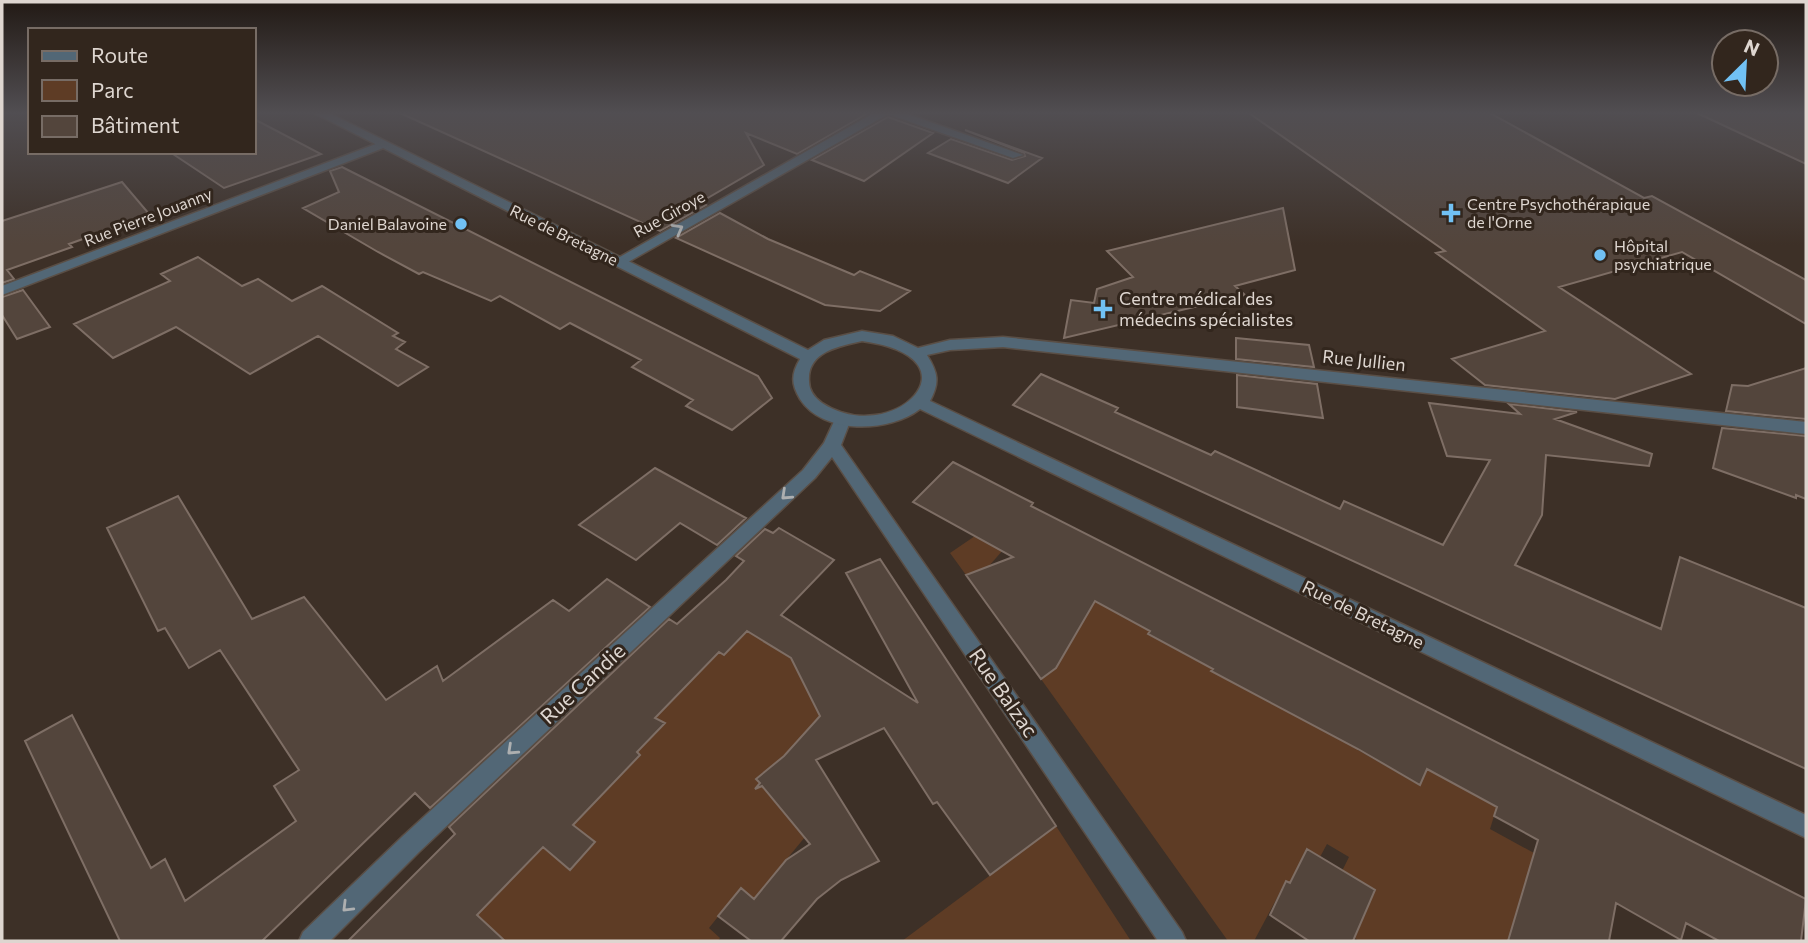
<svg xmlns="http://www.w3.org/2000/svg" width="1808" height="943" font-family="Commissioner,sans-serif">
<rect width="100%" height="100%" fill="#3d3027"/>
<path fill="#5e3c25" d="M975,536l28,14 -14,16 -23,9 -16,-22z
M1095,601l55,30 -1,4 64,34 -1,1 149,73 -3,7 61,35 8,-16 73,28 -10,32 44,24 -26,88h-149l-4,-3 20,-48 -33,-19 7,-14 -22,-13 -7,13 -14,-8 -16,34 -4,-2 -32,60h-26l-187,-262 33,-43z
M786,618l43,28 -9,9 4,56 -44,49 -24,19 49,58 -51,62 -14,-10 -31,39 11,10 -2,3h-213l-28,-26 66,-68 28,22 24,-27 -26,-20 40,-35 31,-32 -3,-3 27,-29 -9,-5 64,-66 5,2 23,-23 17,10z
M1056,826l75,115h-229z"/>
<path fill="#53453c" stroke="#7e6e65" stroke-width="2" d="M400,113h468l-71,41 -51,-21 18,32 -63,37 5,3 -46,26z
M1249,113h241l154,85 8,-2 154,84v44l-124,-72 -123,35 132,87 -76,25 -130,-14 -33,-26 93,-28 -109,-78 9,-2z
M1697,113h109v51z
M888,117l45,16 -69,48 -52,-21z
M254,119l67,35 -97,34 -54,-36h84z
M965,130l77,28 -34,25 -80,-30 23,-14 61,21 13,-4 -1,-3z
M342,167l416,209 14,22 -40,32 -46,-24 7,-6 -61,-33 9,-7 -71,-37 -10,6 -60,-33 -9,5 -68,-29 -4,2 -41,-22 -75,-44 36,-16 -9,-21z
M122,182l28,33 -81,29 3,3 -65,23 7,9 -12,4v-62z
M1283,208l12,62 -60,16 10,9 -181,43 7,-38 23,3 3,-14 36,-12 -26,-26z
M720,213l48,26 86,36 6,-4 50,20 -30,20 -55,-6 -149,-67z
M198,257l44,29 16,-7 34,22 30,-15 76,47 -5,3 12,6 -9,7 32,18 -30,19 -80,-50 -68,38 -74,-47 -63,31 -39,-34 96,-43 -9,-7z
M23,290l27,37 -33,12 -15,-24v-18z
M1236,338l73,7 5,22 -78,-8z
M1806,368v51l-80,-8 6,-26 16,1z
M1041,374l77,34 -3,4 96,43 4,-4 125,58 4,-8 99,44 47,-85 -43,-4 -18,-53 91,11 -11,-10 68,8 -22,7 97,35 -3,12 -103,-11 -4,60 -27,50 146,64 19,-72 126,51v161l-793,-364z
M1237,375l80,9 6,34 -86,-11z
M1722,428l84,8v63l-10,-4v3l-83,-30z
M953,462l80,41 -2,3 775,393 -5,42h-82l-33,-18 -5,17 -65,-37 -7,38h-101l30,-101 -44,-24 3,-9 -70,-38 -7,16 -62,-36 -147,-78 2,-2 -65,-35 2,-3 -55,-30 -39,67 -15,11 -75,-104 47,-18 -100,-55z
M655,468l91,50 -29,27 -37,-22 -44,37 -57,-35z
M178,496l74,123 52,-22 82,103 51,-34 6,15 110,-81 16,11 38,-32 43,28 -220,201 -15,-15 -153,148h-142l-95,-200 47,-26 79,153 14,-9 20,42 111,-80 -22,-35 25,-16 -79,-120 -31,18 -24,-40 -7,3 -51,-103z
M779,528l55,32 -53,55 137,88 -72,-130 34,-14 176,267 -66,49 -53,-73 -4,2 -49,-76 -68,32 63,101 -38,19 -24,19 -36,42h-30l-33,-25 23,-28 13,11 32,-39 24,-16 -48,-58 -7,3 5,-6 -4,-4 28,-23 36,-40 -29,-58 -44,-27 -23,24 -5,-3 -64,66 10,5 -28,29 3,3 -67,70 22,17 -25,28 -27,-23 -66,68 28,26h-157l107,-107 -6,-7 220,-208 8,5 49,-44 18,-19 -8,-5 29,-27 8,4z
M1307,849l68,41 -22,51h-44l-39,-26 16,-34 4,2z"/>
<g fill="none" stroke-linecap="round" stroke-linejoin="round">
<g stroke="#5a4e45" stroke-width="3">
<path id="minor" d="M874,113h31l118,42 -10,3 -125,-44 -265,151h-10l-2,-3z
M381,142l10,3 -389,150v-9z
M843,413l8,6 -10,26 341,487 4,9h-28l-326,-484 -17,21 -396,374 -89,89h-31l4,-9 100,-96 400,-366 21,-27 13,-28z"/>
</g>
<g stroke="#5a4e45" stroke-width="3">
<path id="tertiary" d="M314,113h15l479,237 16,-10 38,-9 31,5 25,12 32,-8 53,-3 803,85v12l-803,-87 -53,3 -23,5c11,18 13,27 3,46l876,414v23l-886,-429c-31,24 -97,26 -120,-10 -9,-15 -9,-25 0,-40zM862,341c123,17 30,108 -40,62 -7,-5 -13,-12 -13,-22 -2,-29 30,-35 53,-40z"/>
</g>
<use href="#minor" fill="#526776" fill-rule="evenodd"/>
<use href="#tertiary" fill="#526776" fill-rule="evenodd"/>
</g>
<defs><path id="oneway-chevron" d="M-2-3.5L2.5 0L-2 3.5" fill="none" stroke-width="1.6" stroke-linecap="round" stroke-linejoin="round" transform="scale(1.75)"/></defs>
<g stroke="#adafb0">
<use href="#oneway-chevron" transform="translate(678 229) rotate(-29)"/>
<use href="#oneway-chevron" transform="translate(786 495) rotate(137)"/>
<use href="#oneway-chevron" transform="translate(512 750) rotate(137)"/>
<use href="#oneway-chevron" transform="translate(347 907) rotate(135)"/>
</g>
<linearGradient id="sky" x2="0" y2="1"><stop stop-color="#221a15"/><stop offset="0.46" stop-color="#514e52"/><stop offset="1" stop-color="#514e52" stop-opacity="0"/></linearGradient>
<rect width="1808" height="245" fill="url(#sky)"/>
<g fill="#71c1f4" stroke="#32261d" stroke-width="2.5">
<path d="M1447.5 202.5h7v7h7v7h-7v7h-7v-7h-7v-7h7z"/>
<circle cx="461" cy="224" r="7"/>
<circle cx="1600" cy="255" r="7"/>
<path d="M1099.5 298.5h7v7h7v7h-7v7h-7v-7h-7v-7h7z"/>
</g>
<g text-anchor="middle" stroke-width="6" stroke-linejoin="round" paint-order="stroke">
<g font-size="16" fill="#ded6d0" stroke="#32261d" text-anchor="start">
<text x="1467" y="210">Centre Psychothérapique<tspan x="1467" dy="18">de l'Orne</tspan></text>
<text x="447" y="230" text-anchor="end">Daniel Balavoine</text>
<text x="1614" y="252">Hôpital<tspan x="1614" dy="18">psychiatrique</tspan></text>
</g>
<g font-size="16" fill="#ded6d0" stroke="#32261d">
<text transform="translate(669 214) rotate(-29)" y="6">Rue Giroye</text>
<text transform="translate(148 217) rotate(-21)" y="6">Rue Pierre Jouanny</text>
<text transform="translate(564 235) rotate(26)" y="6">Rue de Bretagne</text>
</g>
<g font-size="18" fill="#ded6d0" stroke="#32261d" text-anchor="start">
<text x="1119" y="305">Centre médical des<tspan x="1119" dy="21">médecins spécialistes</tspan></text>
</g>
<g font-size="18" fill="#ded6d0" stroke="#32261d">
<text transform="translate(1364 361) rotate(6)" y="6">Rue Jullien</text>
<text transform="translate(1363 615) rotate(26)" y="6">Rue de Bretagne</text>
</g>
<g font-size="21" fill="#ded6d0" stroke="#32261d">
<text transform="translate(583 684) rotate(-43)" y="7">Rue Candie</text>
<text transform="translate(1003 693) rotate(55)" y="7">Rue Balzac</text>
</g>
</g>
<rect width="1808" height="943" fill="none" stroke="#ded6d0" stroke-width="7"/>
<rect x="28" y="28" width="228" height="126" fill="#32261d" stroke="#776c65" stroke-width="2"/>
<rect x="42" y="51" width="35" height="10" fill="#526776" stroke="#776c65" stroke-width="2"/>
<text x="91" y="63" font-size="21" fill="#ded6d0">Route</text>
<rect x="42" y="80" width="35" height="21" fill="#5e3c25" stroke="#776c65" stroke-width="2"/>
<text x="91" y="98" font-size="21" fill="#ded6d0">Parc</text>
<rect x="42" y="116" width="35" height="21" fill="#53453c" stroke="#776c65" stroke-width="2"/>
<text x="91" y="133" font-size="21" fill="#ded6d0">Bâtiment</text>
<g transform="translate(1745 63) rotate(24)"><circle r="33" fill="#32261d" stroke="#776c65" stroke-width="2"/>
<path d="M0-5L12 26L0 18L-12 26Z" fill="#71c1f4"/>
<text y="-10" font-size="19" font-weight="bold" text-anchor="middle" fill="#ded6d0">N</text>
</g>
</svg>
